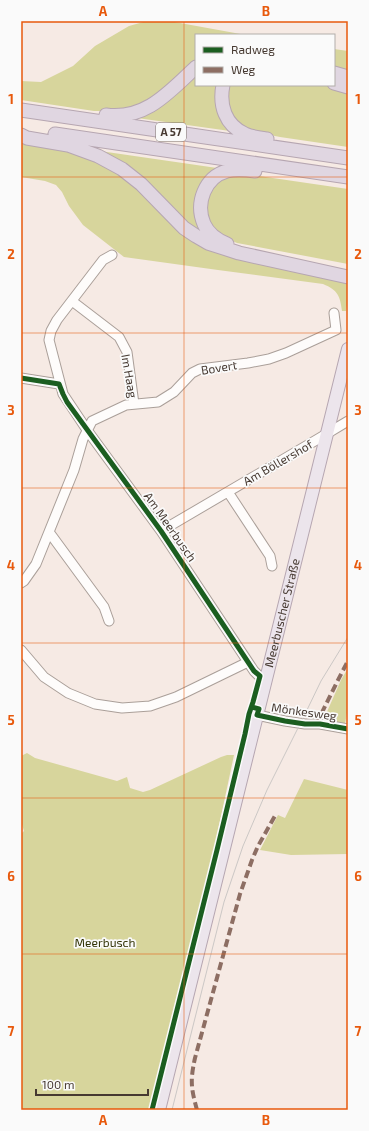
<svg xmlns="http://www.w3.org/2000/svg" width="369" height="1131" font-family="'Exo 2',sans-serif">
<rect width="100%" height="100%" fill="#f6eae4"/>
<path fill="#d7d59c" d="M147,21h22l77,14h-50v26l-36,32 -25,15 -21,3h-20l-73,-11v-19l20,1 32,-16 22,-20 34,-20z
M334,49l14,2v21l-14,-4z
M196,71v14h24l17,47 -107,-15z
M228,85h105l15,5v57l-68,-10 -20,-4 -13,-4 -9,-6 -6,-7 -5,-10z
M21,142l45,8 32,11 33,21 47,46 170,55v16l-2,12h-4c-2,-15 -4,-21 -19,-27l-105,-14 -94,-13 -41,-32 -14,-19 -7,-14 -6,-7 -11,-4 -24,-4z
M93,150l131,19 -21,18 7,54z
M253,175l95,14v75l-111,-21 -7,-3 -15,-10 -9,-14 1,-17 8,-15 13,-8z
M348,668v39l-3,17c-9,-1 -16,0 -19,-10l15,-34z
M27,753l8,5 82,23 10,-4 3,11 13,4 7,-2 71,-33 6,-2h7l-27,127 -56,228h-130v-276l3,-3 -3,-10v-65z
M304,779l44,11v64l-57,1 -31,-5 18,-35 7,3z"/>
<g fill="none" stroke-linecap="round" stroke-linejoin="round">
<g stroke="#aa9f99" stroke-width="11">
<path id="minor" d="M112,255l-9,5 -46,60 -6,11 -2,9 14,54 24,36 74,101 93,140 4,4 8,4
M72,301l47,36 8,15 7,52
M21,378l38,6
M228,492l42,64 2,10
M161,531l157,-92 30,-18
M49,532l55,75 5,14
M21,583l3,-2 12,-17 38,-94 9,-31 9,-18 34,-16 32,-3 16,-10 18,-19 8,-4 48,-6 21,-4 17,-6 50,-23 -2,-17
M21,650l23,27 24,16 27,11 27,4 28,-2 26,-9 72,-35
M257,715l28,6 20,3h15l28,5"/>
</g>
<g stroke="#b6a6b1" stroke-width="14">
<g id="major">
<path id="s1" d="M159,1110l189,-761"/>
</g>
</g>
<g stroke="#b6a6b1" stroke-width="15">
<path id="highway" d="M334,73l14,4
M334,83l14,4
M223,85c-4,20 2,40 22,49 6,3 15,4 22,5
M21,110c109,15 218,33 327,48
M106,115c40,5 63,-23 90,-48
M55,134l293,43
M21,135l6,3 41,7 30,11 24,13 19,15 43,44 12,8 12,7 31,10 109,24
M227,244c-10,-4 -19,-11 -23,-20 -9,-21 1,-47 23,-53 9,-2 20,-1 28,0"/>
</g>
<use href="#minor" stroke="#fefcfb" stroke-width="9"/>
<use href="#major" stroke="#ece5ec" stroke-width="12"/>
<use href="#highway" stroke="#e0d6e1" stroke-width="13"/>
<path stroke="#cbc7c5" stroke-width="1" d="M172,1110l52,-208 19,-56 24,-56 39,-78 15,-31 27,-44"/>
<path stroke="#8d6e63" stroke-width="4" stroke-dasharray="8 4" stroke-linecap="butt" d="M316,724c11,-21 21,-43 32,-63
M197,1110c-6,-22 -7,-29 -2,-52l45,-164 12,-34 6,-14 18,-32"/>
<g stroke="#fafafa" stroke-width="8">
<path id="cycleway" d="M21,378l38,6 4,10 4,8 94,129 93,140 6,5 -7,26 -4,12 -4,20 -28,116 -65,260
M252,707l7,2 -2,6 28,6 20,3h15l28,5"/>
</g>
<use href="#cycleway" stroke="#1b5e20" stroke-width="5"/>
</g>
<path fill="none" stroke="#e8590c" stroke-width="1" stroke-opacity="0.55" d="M184,21v1089M21,177h327M21,333h327M21,488h327M21,643h327M21,798h327M21,954h327"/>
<g text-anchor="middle" stroke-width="3.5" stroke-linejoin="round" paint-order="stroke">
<rect fill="#fafafa" stroke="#7c736d" stroke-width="1" x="156" y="123" width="30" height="18" rx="3"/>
<g font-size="11" font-weight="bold" fill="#463931">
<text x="171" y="136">A 57</text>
</g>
<g font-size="12" fill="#463931" stroke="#fafafa">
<text transform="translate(219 368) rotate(-9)" y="4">Bovert</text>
<text transform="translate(129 376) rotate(80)" y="4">Im Haag</text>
<text transform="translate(278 463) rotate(-30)" y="4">Am Böllershof</text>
<text transform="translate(170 527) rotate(55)" y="4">Am Meerbusch</text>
<text dy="4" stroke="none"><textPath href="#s1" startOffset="512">Meerbuscher Straße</textPath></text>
<text transform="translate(304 712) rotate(8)" y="4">Mönkesweg</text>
</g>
<g font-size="12" fill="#333507" stroke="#fafafa">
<text x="105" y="947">Meerbusch</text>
</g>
</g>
<rect width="369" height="1131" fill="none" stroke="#fafafa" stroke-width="44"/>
<rect x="195" y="34" width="140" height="52" fill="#fafafa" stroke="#b2adaa"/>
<rect x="203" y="47" width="20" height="6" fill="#1b5e20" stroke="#b2adaa"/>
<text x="231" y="54" font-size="12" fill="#463931">Radweg</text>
<rect x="203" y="67" width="20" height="6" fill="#8d6e63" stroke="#b2adaa"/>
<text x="231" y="74" font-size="12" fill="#463931">Weg</text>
<path d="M36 1089v6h112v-6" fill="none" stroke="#463931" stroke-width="2"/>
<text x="42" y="1089" font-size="12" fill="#463931" stroke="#fafafa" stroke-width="3" paint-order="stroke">100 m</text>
<rect x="22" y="22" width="325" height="1087" fill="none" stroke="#e8590c" stroke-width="1.5"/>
<g font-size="13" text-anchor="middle" font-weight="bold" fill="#e8590c">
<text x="103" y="16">A</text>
<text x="266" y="16">B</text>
<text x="11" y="104">1</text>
<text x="358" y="104">1</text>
<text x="11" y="259">2</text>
<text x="358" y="259">2</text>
<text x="11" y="415">3</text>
<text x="358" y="415">3</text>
<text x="11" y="570">4</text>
<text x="358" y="570">4</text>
<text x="11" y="725">5</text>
<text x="358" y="725">5</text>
<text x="11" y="881">6</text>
<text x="358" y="881">6</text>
<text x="11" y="1036">7</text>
<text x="358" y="1036">7</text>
<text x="103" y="1125">A</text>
<text x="266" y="1125">B</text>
</g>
</svg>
